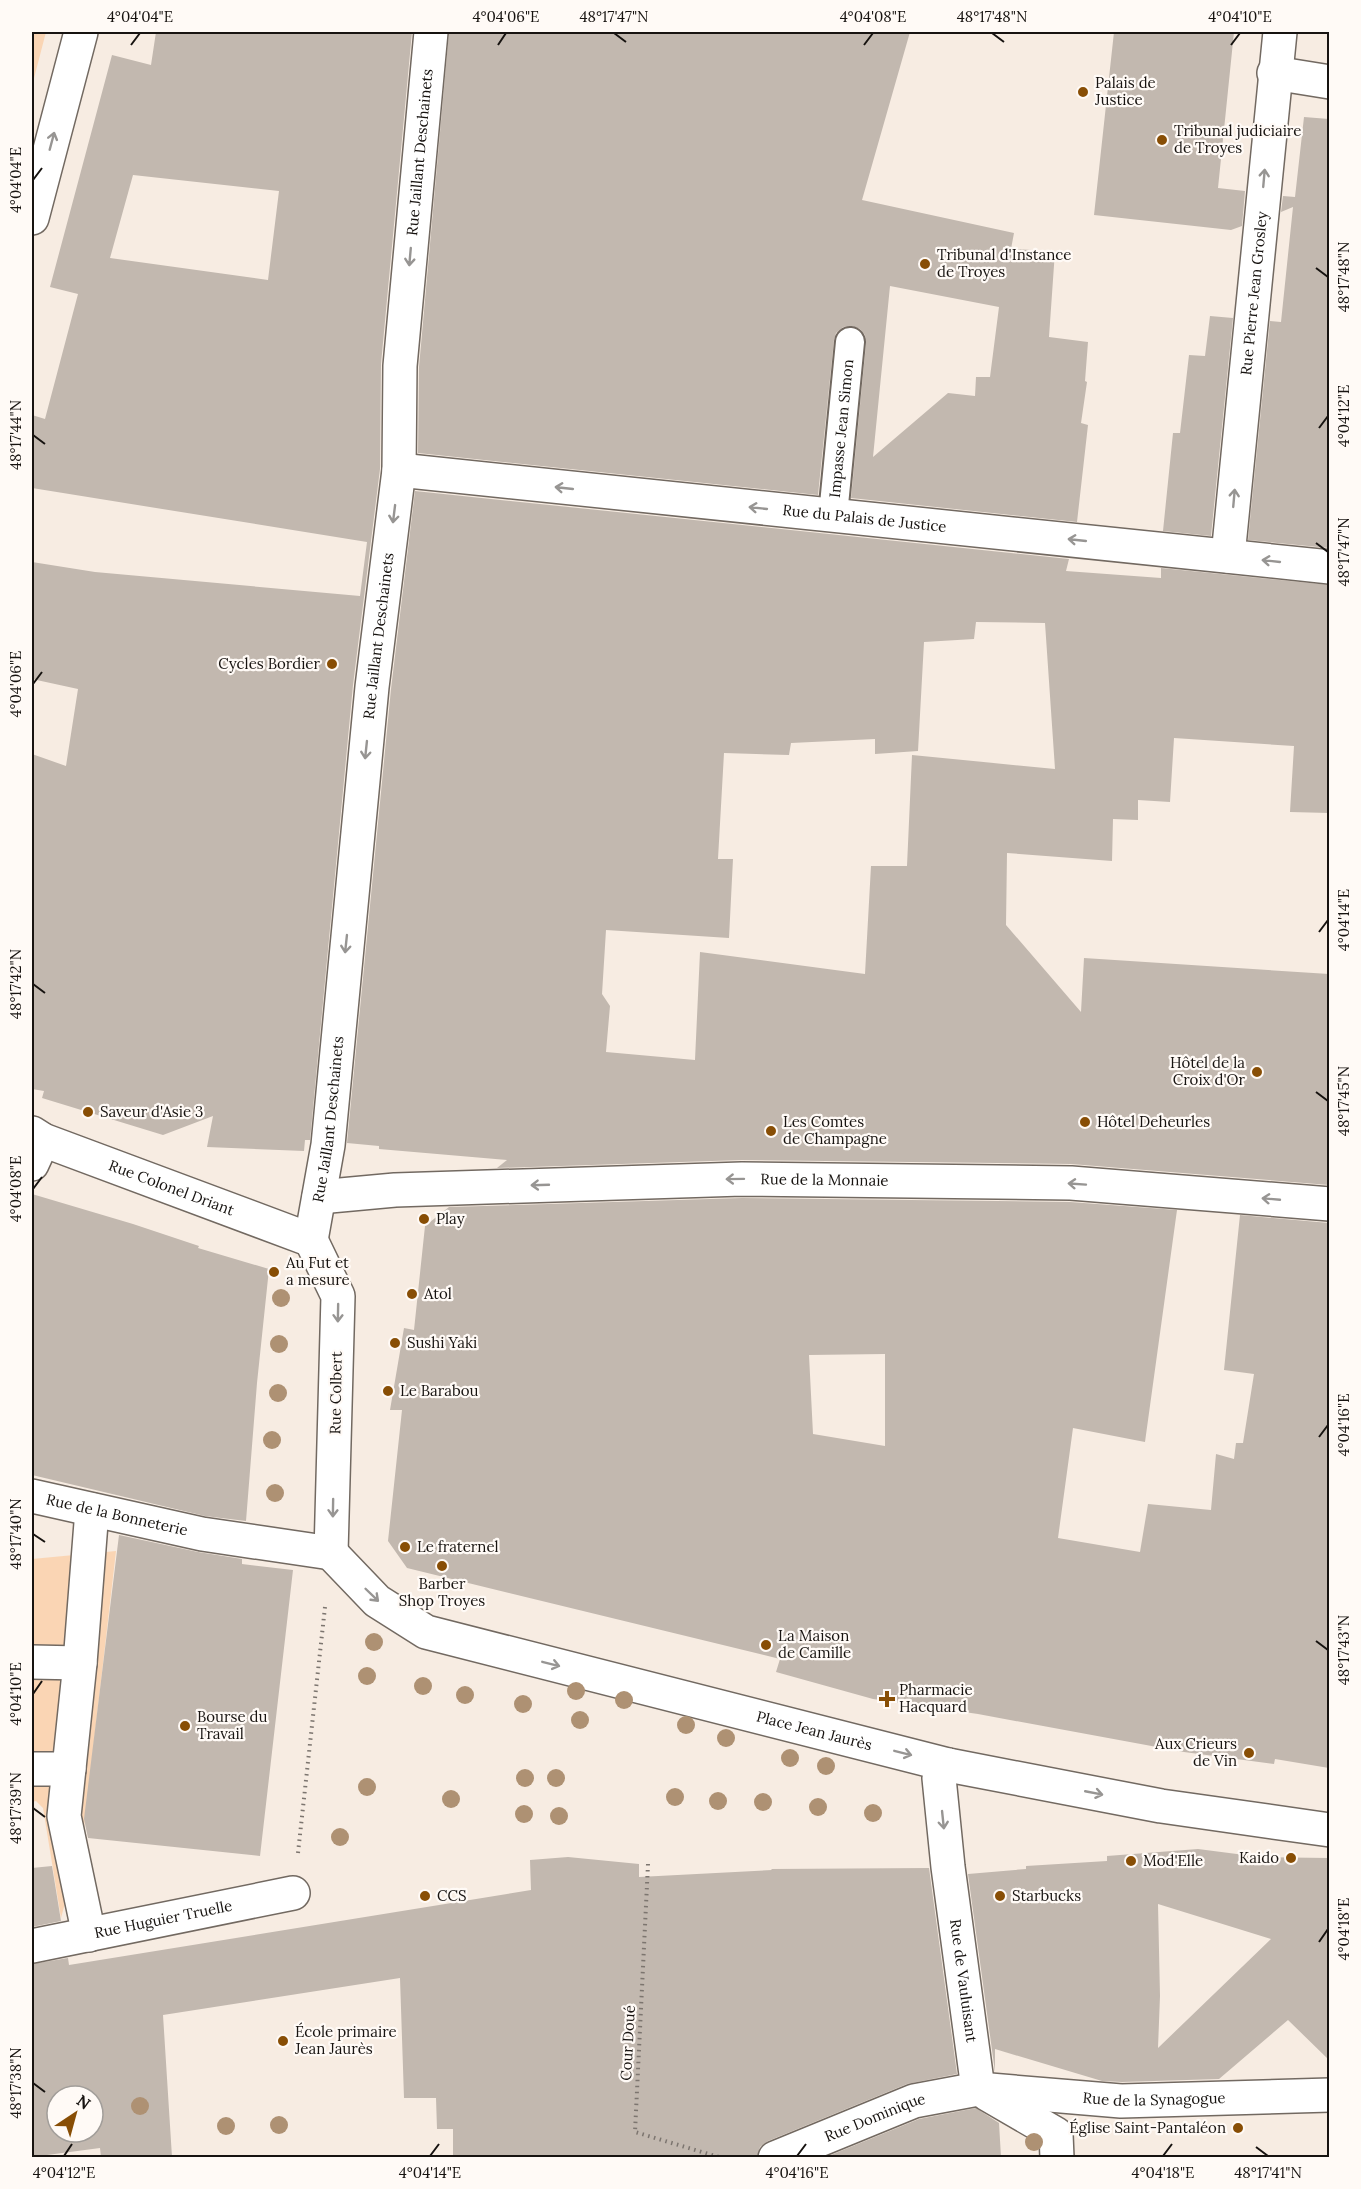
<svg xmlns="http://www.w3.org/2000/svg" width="1361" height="2189" font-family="Lora,serif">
<rect width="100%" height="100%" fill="#f7ece2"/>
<path fill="#fad5b4" d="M32,32h14l-14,54z
M116,1551l-33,286 -22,81 -18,-110 -7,-7 -4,1v-243z"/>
<path fill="#c2b8af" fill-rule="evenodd" d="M156,32h256l-31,332 -1,105 -27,216 -43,455h-5l-1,11 -97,-4 6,-31 -50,19 -121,-37 2,-7 -12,-2v-335l34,12 12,-77 -46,-10v-117l63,10 265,24 7,-54 -335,-54v-73l13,4 33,-125 -28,-7 62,-232 39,10zM133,175l146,16 -11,89 -158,-22z
M449,32h461l-48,168 152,33 -3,16 44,2 -6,86 39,5 -3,39 2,1 -6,41 7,2 -11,97 -226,-24 15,-154 -1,-9 -5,-6 -8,-3 -9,1 -7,6 -2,7 -16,155 -400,-42 1,-86zM890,286l109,21 -9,70h-14l-1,19 -27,-3 -75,64z
M1114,32h120l-16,156 27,3 -3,35 -11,4 -137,-15z
M1304,117l25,2v429l-81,-8 22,-219 11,1 12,-115 -12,5 2,-16 12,1z
M1210,316l23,2 -22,218 -48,-5 10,-98h7l9,-78 16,1z
M415,491l654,68 -3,12 95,7v-10l168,17v228l-39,-1 4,-66 -120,-8 -4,64 -32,-2v20l-25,-1 -1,42 -105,-8 -1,72 75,87 3,-54 245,16v211l-258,-21 -329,-4 -245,8 10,-8 -128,-11v-3l-32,-3 44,-454zM976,622l69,1 10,146 -143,-14 -5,111h-36l-6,108 -165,-22 -5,108 -89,-8 4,-46 -8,-12 4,-64 123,8 4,-79h-15l6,-106 65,2 2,-12 84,-4v15l43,-3 6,-109 50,-3z
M32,1194l101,30 66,22 -1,2 71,21 -12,114 -11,138 -41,-5 -173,-41z
M742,1198l328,4 107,8 -32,232 -72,-14 -15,110 82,14 8,-48 63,6 5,-56 18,5 2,-16h7l11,-69 -30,-4 16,-155 89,8v545l-54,-9 -1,5 -90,-12 -206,-38 -105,-15 -97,-27 4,-13 -373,-91 -19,-27 14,-131h-12l14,-82 10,2 11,-104 24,-19zM885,1354v92l-72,-12 -4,-79z
M119,1535l79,17 44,7v5l51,6 -33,286 -172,-18 -4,-19z
M1198,1849l62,8 69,1v202l-41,-40 -69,59 -97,3 -20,-1 -107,-32v23l-27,-198 58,-5v-3l81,-5v-5zM1158,1904l113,35 -113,109 2,-52z
M568,1857l71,7v13l133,-7 -1,-1 158,-1 28,206 -50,10 -139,57 -8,6 -3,10h-304v-28h-16l-1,-31h-32l-4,-120 -237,37 9,142h-71l-1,-9 -68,9v-193l36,-6 1,7 462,-75 -1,-30zM57,2096h36v36h-36z
M52,1866l9,55 -29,6v-59z
M976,2108l23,15 2,34h-175l93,-38z"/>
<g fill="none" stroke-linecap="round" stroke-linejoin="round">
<g stroke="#726961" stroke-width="32">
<g id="lane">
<path id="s1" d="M833,515l17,-173"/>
</g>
</g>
<g stroke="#726961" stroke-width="36">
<g id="street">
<path d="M1274,73l56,9"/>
<path d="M32,218l49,-186"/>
<path id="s2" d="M399,470l931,97"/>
<path id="s3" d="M1228,556l52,-524"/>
<path id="s4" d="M32,1133l11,7 268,100"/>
<path d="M32,1164l11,-24"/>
<path id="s5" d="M319,1197l76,-7 347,-11 329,4 259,21"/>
<path id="s6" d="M311,1240l17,-95 44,-458 27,-217 1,-104 31,-334"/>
<path d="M311,1240l27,56 -7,257"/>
<path id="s7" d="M32,1496l170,38 129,19"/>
<path id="s8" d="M331,1553l46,48 49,31 522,133 213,41 169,24"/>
<path d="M32,1662l48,1"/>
<path id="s9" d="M948,1765l-9,13 9,89 30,222"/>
<path d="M32,1769h37"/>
<path d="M89,1935l-25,-119 16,-153 12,-153"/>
<path id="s10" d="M32,1946l261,-53"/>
<path d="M987,2094l69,40 1,24"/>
<path id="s11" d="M775,2158l139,-57 64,-12 143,12 209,-6"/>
</g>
</g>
<path stroke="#7c756f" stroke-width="4" stroke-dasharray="1.5 4.5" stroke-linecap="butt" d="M298,1853l27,-246
M648,1864l-13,268 87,26"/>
<use href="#lane" stroke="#fff" stroke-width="28"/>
<use href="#street" stroke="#fff" stroke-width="33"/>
</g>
<g fill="#ae9173">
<circle cx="281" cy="1298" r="9"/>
<circle cx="279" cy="1344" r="9"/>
<circle cx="278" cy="1393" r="9"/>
<circle cx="272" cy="1440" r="9"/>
<circle cx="275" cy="1493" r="9"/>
<circle cx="374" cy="1642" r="9"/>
<circle cx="367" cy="1676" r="9"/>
<circle cx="423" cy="1686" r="9"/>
<circle cx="576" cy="1691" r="9"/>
<circle cx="465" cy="1695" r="9"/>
<circle cx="624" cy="1700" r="9"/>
<circle cx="523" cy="1704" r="9"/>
<circle cx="580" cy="1720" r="9"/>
<circle cx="686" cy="1725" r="9"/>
<circle cx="726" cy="1738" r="9"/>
<circle cx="790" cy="1758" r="9"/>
<circle cx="826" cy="1766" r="9"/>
<circle cx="525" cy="1778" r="9"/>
<circle cx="556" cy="1778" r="9"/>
<circle cx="367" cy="1787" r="9"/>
<circle cx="675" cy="1797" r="9"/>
<circle cx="451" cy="1799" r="9"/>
<circle cx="718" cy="1801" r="9"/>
<circle cx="763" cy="1802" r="9"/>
<circle cx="818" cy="1807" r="9"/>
<circle cx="873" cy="1813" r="9"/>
<circle cx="524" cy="1814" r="9"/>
<circle cx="559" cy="1816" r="9"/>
<circle cx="340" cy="1837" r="9"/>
<circle cx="140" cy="2106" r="9"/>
<circle cx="279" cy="2125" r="9"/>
<circle cx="226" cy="2126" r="9"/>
<circle cx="1034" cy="2142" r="9"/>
</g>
<defs><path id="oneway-shaft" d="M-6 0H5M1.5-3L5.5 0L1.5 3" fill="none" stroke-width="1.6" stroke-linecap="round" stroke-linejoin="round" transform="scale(1.5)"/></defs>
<g stroke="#979593">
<use href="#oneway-shaft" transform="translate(52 141) rotate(-75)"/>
<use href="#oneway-shaft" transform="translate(1264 178) rotate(-85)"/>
<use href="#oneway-shaft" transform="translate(410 257) rotate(95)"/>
<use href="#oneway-shaft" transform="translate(564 488) rotate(-174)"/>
<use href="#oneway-shaft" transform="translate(1234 498) rotate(-85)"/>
<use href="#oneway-shaft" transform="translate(758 508) rotate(-174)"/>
<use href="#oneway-shaft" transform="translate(394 514) rotate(97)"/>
<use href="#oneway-shaft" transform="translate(1077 540) rotate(-174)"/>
<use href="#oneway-shaft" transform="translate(1271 561) rotate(-174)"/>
<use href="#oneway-shaft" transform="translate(366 750) rotate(96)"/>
<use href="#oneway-shaft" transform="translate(346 944) rotate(96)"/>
<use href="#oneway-shaft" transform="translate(735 1179) rotate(179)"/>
<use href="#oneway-shaft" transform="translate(1077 1184) rotate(-176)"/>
<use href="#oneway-shaft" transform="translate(540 1185) rotate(178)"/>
<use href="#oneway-shaft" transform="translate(1271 1199) rotate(-175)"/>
<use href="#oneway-shaft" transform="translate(338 1313) rotate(91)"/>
<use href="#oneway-shaft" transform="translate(333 1508) rotate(91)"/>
<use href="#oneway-shaft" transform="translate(372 1595) rotate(44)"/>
<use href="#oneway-shaft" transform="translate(551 1664) rotate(14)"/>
<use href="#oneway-shaft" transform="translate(903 1753) rotate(14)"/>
<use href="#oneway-shaft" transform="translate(1094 1793) rotate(11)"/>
<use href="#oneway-shaft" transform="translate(943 1820) rotate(84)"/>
</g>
<path fill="none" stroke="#171310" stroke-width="2" d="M614,33l12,9M992,33l12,9M131,45l9,-12M498,45l8,-12M864,45l9,-12M1231,45l9,-12M33,180l9,-12M1316,268l12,9M1319,428l9,-12M33,435l12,9M1316,543l12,9M33,684l9,-12M1319,932l9,-12M33,984l12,9M1316,1092l12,9M33,1189l9,-12M1319,1437l9,-12M33,1534l12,8M1316,1641l12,9M33,1694l9,-13M33,1808l12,9M1319,1942l9,-13M33,2083l12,9M1256,2147l12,9M64,2156l8,-12M430,2156l9,-12M797,2156l9,-12M1163,2156l9,-12"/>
<g fill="#884e05" stroke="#fffaf6" stroke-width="2">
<circle cx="1083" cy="92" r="6"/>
<circle cx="1162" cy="140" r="6"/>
<circle cx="925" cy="264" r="6"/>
<circle cx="332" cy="664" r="6"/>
<circle cx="1257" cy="1072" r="6"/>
<circle cx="88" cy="1112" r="6"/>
<circle cx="1085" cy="1122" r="6"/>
<circle cx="771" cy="1131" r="6"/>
<circle cx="424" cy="1219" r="6"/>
<circle cx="274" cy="1272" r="6"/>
<circle cx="412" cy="1294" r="6"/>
<circle cx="395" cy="1343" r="6"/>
<circle cx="388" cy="1391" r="6"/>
<circle cx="405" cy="1547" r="6"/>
<circle cx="442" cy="1566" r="6"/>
<circle cx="766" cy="1645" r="6"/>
<path d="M884 1690h6v6h6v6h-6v6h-6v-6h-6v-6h6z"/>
<circle cx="185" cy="1726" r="6"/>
<circle cx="1249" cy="1753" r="6"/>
<circle cx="1291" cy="1858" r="6"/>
<circle cx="1131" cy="1861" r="6"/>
<circle cx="425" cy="1896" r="6"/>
<circle cx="1000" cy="1896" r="6"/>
<circle cx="283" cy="2041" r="6"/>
<circle cx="1238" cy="2128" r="6"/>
</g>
<g text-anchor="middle" stroke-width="4.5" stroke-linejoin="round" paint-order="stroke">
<g font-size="15" fill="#171310" stroke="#fffaf6" text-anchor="start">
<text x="1095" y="88">Palais de<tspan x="1095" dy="17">Justice</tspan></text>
<text x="1174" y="136">Tribunal judiciaire<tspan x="1174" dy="17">de Troyes</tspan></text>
<text x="937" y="260">Tribunal d'Instance<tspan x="937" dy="17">de Troyes</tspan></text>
<text x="320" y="669" text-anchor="end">Cycles Bordier</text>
<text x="1245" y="1068" text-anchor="end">Hôtel de la<tspan x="1245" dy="17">Croix d'Or</tspan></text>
<text x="100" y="1117">Saveur d'Asie 3</text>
<text x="783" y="1127">Les Comtes<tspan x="783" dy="17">de Champagne</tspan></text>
<text x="1097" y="1127">Hôtel Deheurles</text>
<text x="436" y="1224">Play</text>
<text x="286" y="1268">Au Fut et<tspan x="286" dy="17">a mesure</tspan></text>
<text x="424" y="1299">Atol</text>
<text x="407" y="1348">Sushi Yaki</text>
<text x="400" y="1396">Le Barabou</text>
<text x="417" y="1552">Le fraternel</text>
<text x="442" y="1589" text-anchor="middle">Barber<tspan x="442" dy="17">Shop Troyes</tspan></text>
<text x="778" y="1641">La Maison<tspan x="778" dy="17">de Camille</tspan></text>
<text x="899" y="1695">Pharmacie<tspan x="899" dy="17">Hacquard</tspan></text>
<text x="197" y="1722">Bourse du<tspan x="197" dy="17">Travail</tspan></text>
<text x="1237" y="1749" text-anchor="end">Aux Crieurs<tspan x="1237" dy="17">de Vin</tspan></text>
<text x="1279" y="1863" text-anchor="end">Kaido</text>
<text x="1143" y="1866">Mod'Elle</text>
<text x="437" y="1901">CCS</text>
<text x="1012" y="1901">Starbucks</text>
<text x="295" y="2037">École primaire<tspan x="295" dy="17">Jean Jaurès</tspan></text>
<text x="1226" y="2133" text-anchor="end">Église Saint-Pantaléon</text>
</g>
<g font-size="15" fill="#171310" stroke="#fffaf6">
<text dy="5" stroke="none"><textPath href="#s6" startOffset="1094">Rue Jaillant Deschainets</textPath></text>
<text dy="5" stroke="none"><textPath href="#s3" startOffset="264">Rue Pierre Jean Grosley</textPath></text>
<text dy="5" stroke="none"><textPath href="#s1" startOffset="87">Impasse Jean Simon</textPath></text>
<text dy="5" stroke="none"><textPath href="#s2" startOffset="468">Rue du Palais de Justice</textPath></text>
<text dy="5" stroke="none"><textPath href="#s6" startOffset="608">Rue Jaillant Deschainets</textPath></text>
<text dy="5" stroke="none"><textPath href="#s6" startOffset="122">Rue Jaillant Deschainets</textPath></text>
<text dy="5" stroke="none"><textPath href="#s5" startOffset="506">Rue de la Monnaie</textPath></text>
<text dy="5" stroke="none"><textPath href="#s4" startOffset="150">Rue Colonel Driant</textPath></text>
<text transform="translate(336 1393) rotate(-89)" y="5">Rue Colbert</text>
<text dy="5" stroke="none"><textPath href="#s7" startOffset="87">Rue de la Bonneterie</textPath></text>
<text dy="5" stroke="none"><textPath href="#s8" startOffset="525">Place Jean Jaurès</textPath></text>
<text dy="5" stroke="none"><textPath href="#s10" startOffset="134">Rue Huguier Truelle</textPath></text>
<text dy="5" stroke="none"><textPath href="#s9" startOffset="220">Rue de Vauluisant</textPath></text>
<text transform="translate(628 2043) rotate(-87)" y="5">Cour Doué</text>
<text dy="5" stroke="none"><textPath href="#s11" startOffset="392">Rue de la Synagogue</textPath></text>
<text dy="5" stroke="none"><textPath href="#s11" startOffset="108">Rue Dominique</textPath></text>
</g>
</g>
<rect width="1361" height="2189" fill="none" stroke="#fffaf6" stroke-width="66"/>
<g transform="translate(75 2114) rotate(36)"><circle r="28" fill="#fffaf6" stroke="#a29e9a" stroke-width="1.5"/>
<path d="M0-4.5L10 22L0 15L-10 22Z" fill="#884e05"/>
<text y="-9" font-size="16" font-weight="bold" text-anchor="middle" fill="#171310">N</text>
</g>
<rect x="33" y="33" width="1295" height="2123" fill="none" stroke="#171310" stroke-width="2"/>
<g font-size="15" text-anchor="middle" fill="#171310">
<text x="140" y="22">4°04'04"E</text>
<text x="506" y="22">4°04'06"E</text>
<text x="614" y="22">48°17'47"N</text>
<text x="873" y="22">4°04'08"E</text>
<text x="992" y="22">48°17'48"N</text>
<text x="1240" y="22">4°04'10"E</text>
<text transform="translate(16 180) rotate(-90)" y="5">4°04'04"E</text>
<text transform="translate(1344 277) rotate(-90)" y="5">48°17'48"N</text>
<text transform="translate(1344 416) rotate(-90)" y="5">4°04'12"E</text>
<text transform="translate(16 435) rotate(-90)" y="5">48°17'44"N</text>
<text transform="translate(1344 552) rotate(-90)" y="5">48°17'47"N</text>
<text transform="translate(16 684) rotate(-90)" y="5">4°04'06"E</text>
<text transform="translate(1344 920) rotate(-90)" y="5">4°04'14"E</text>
<text transform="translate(16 984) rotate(-90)" y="5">48°17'42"N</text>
<text transform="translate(1344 1101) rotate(-90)" y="5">48°17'45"N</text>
<text transform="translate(16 1189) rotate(-90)" y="5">4°04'08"E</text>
<text transform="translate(1344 1425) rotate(-90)" y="5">4°04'16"E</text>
<text transform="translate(16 1534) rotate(-90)" y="5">48°17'40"N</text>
<text transform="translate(1344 1650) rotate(-90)" y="5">48°17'43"N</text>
<text transform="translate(16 1694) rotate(-90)" y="5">4°04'10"E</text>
<text transform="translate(16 1808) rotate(-90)" y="5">48°17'39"N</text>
<text transform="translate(1344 1929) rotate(-90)" y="5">4°04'18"E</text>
<text transform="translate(16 2083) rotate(-90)" y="5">48°17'38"N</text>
<text x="64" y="2178">4°04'12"E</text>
<text x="430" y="2178">4°04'14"E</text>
<text x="797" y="2178">4°04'16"E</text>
<text x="1163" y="2178">4°04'18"E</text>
<text x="1268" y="2178">48°17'41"N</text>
</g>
</svg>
